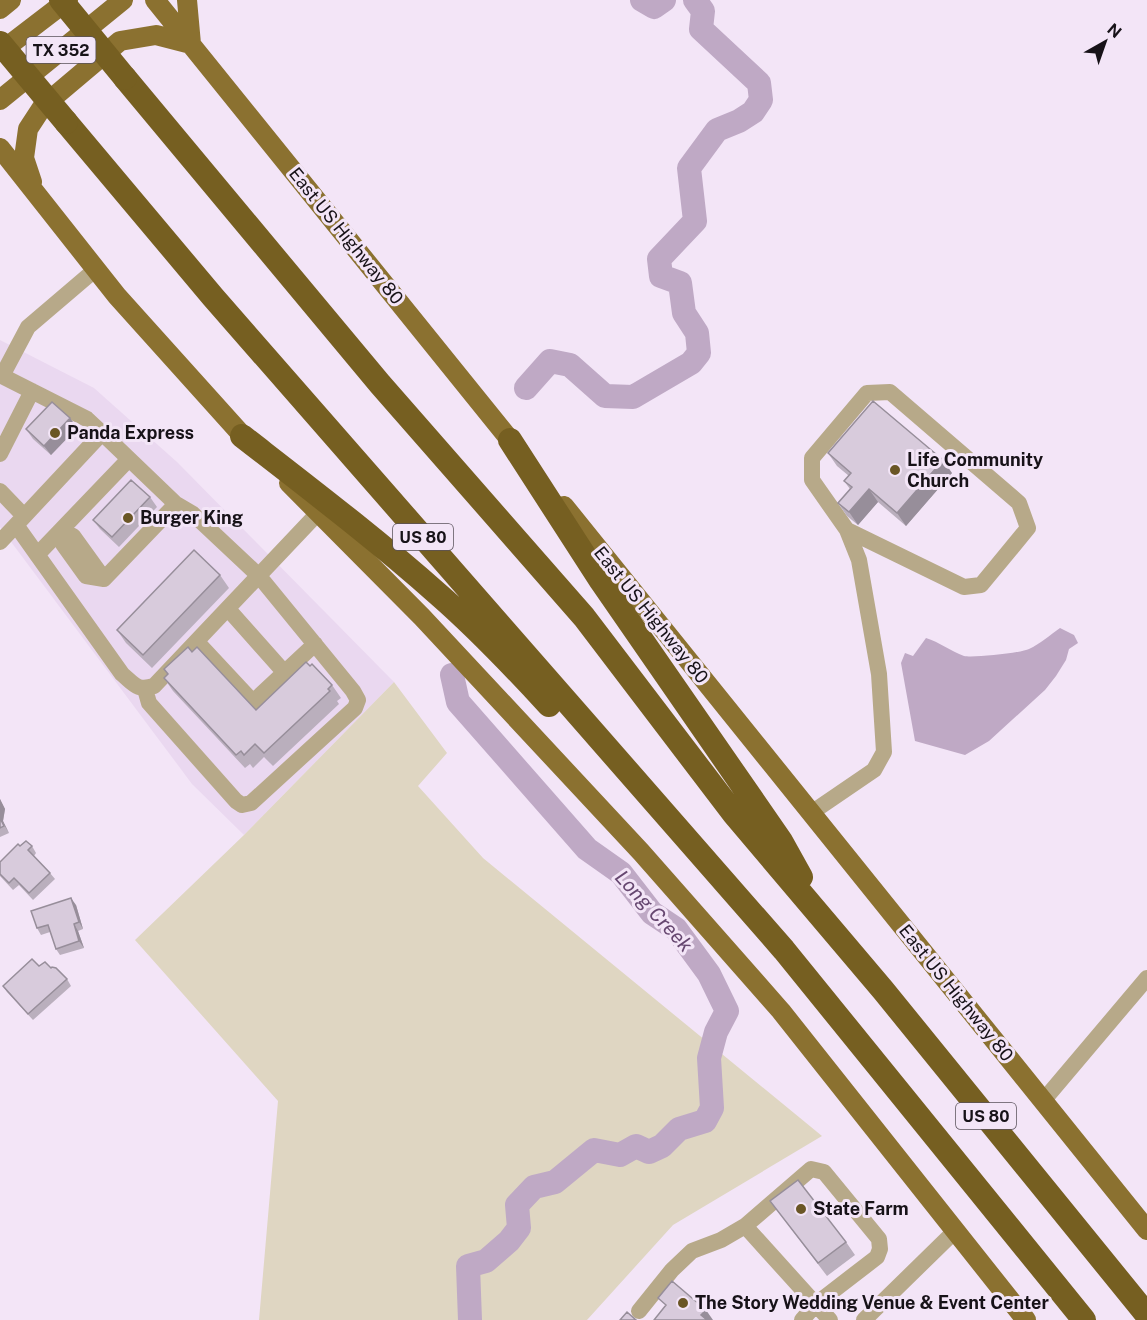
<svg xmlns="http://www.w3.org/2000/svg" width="1147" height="1320" font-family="'Public Sans',sans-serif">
<rect width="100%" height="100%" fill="#f3e5f7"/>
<path fill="#ead8f0" d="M0,340l94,48 83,74 217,220 -150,153 -52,-51 -192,-257z"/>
<path fill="#dfd6c2" d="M394,682l53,71 -29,33 65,72 339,278 -149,89 -86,95h-328l19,-219 -143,-161 109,-105z"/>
<path fill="#bfa9c5" d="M1060,628l14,7 4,8 -9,6 -3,11 -10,16 -11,14 -56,51 -24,14 -50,-14 -14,-78 4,-10 8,3 13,-18c13,4 25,13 38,18 9,2 57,-3 65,-7 11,-5 21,-14 31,-21z"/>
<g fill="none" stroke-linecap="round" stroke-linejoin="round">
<path stroke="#bfa9c5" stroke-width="24" d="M642,0l12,7 10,-7
M526,388l24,-27 20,4 35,31 28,1 58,-34 8,-10 -2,-20 -13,-20 -4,-30 -19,-7 -2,-17 36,-38 -6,-53 28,-38 22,-9 14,-9 8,-12 -2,-17 -58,-54 2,-18 -8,-11
M452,675l6,27 129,147 34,24 31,40 24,16 33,45 18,37 -11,21 -7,26 3,50 -7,13 -26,8 -17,17 -13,6 -13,-6 -16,9 -26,-5 -39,32 -21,5 -17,18 2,23 -10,13 -23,20 -18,5 2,54"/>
<path stroke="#b7a989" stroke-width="16" d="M0,375l87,44 15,14 -86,92
M2,376l26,-49 68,-58
M102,433l74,71 -72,75
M0,454l32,-63
M0,491l24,25
M60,531l3,13 23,32 18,3
M60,531l13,5 31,43
M0,542l16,-17 106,149c13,11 15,17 32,12l164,-173
M37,555l92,-96
M228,609l56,63
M197,642l56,60 62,-58
M145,689l4,14 87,98 6,4 9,-2 104,-95 3,-8 -5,-9 -94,-115 -66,-62 -17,-10
M811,813l63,-43 10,-18 -5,-78 -20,-114 -12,-30 -35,-50v-22l55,-65 23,-1 129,111 9,25 -47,57 -17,2 -117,-57
M1043,1101l104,-123
M745,1226l85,94
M639,1311l33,-41 20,-19 29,-11 24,-14 66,-57 13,3 55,67 1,10 -3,8 -61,47 -14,16
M864,1320l91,-89"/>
<path stroke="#8b7130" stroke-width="20" d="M155,0l364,451
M187,0l4,44
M0,9l11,-9
M0,52l68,-52
M0,100l123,-100
M0,148l117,148 134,149
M32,182l-8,-24 4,-29 15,-23 77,-65 36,-6 35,9
M289,483l133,134 219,235 140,159 245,309
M564,506l583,724"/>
<path stroke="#765f21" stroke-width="24" d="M125,78l255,306 204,233 150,197 149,176 264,325
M66,122l147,175 571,653 300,370
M242,436c67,52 134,103 197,159 39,34 75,72 110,110
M510,440l91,141 180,260 20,36"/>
<path stroke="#765f21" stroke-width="24" d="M61,0l64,78
M0,43l66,79"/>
</g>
<path fill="#baafbd" d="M70,418l7,10 -26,27 -18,-16 -7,-10z
M828,453l124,20 -46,53 -28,-24 -20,23 -11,-9 -9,-13 12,-14 -6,-8 5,-5 -12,-10z
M150,497l7,10 -38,40 -19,-18 -7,-9z
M220,575l9,13 -77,80 -26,-25 -9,-13z
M192,652l64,58 76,-25 9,13 -4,3 2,3 -66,62 -9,-9 -11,11 -3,-4 -5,4 -72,-77 -9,-13 4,-4 -4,-5z
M0,799l5,10 -2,12 6,12 -9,4z
M20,846h12l4,7 -2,3 16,17 5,6 -22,21 -14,-15 -6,5 -13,-14v-14z
M76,905l7,24 -5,2 6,17 -24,7 -4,-6 -6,-17 -9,3 -4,-7z
M39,966l12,2 16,11 4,7 -38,34 -26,-28 -4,-6z
M770,1201l76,41 9,13 -28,21z"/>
<path fill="#978e9a" d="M70,418l7,10 -26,27 -7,-9z
M943,460l9,13 -46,53 -9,-13z
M869,489l9,13 -20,23 -9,-13z
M0,799l5,10 -2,12 6,12 -9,-15z
M71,898l5,7 7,24 -4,-7z
M74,924l4,7 6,17 -5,-7z
M706,1310l7,10h-9l-3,-5z"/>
<path fill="#d8cbdc" stroke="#978e9a" stroke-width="1.5" d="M873,401l70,59 -46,53 -28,-24 -20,23 -11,-9 14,-16 -8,-6 7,-8 -23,-20z
M52,402l18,16 -26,28 -18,-17z
M131,480l19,17 -38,40 -19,-17z
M194,550l26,25 -77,80 -26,-25z
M188,647l4,5 5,-5 59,63 50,-48 4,4 2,-2 20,21 -4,4 2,2 -66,62 -9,-9 -11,11 -3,-4 -5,4 -72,-77 4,-4 -4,-5z
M0,818l4,8 -4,2z
M26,841l6,5 -4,4 22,23 -21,20 -15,-15 -5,5 -9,-9v-12l18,-18 2,2z
M71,898l8,24 -5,2 5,17 -23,8 -8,-24 -11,3 -6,-17z
M32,959l7,7 6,-4 6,6 1,-1 4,1 11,11 -39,35 -25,-28z
M798,1180l48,62 -28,21 -48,-62z
M672,1281l34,29 -5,5 6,5h-53l12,-15 -8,-7z
M627,1312l9,8h-16z"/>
<g fill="#6a5625" stroke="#f3e5f7" stroke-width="2">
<circle cx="55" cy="433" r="6"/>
<circle cx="895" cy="470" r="6"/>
<circle cx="128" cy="518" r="6"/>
<circle cx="801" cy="1209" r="6"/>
<circle cx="683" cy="1303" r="6"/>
</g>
<g text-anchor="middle" stroke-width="6" stroke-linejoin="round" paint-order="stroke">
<g fill="#f3e5f7" stroke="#59515b" stroke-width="1.5">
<rect x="26.5" y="37" width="69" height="26" rx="4.5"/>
<rect x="393" y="524" width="60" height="26" rx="4.5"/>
<rect x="956" y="1103" width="60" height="26" rx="4.5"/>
</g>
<g font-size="16" font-weight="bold" fill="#171218">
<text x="61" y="56">TX 352</text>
<text x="423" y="543">US 80</text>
<text x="986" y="1122">US 80</text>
</g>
<g font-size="18" fill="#171218" stroke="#f3e5f7">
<text transform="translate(346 236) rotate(51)" y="6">East US Highway 80</text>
<text transform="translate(651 615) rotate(51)" y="6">East US Highway 80</text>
<text transform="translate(956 993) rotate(51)" y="6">East US Highway 80</text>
</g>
<g font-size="18" font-weight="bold" fill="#171218" stroke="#f3e5f7" text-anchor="start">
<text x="67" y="439">Panda Express</text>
<text x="907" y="466">Life Community<tspan x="907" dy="21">Church</tspan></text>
<text x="140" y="524">Burger King</text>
<text x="813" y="1215">State Farm</text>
<text x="695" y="1309">The Story Wedding Venue &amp; Event Center</text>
</g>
<g font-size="20" font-style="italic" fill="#664770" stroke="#f3e5f7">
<text transform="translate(654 911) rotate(47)" y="7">Long Creek</text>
</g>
</g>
<g transform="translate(1105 42) rotate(40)" stroke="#f3e5f7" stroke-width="4.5" paint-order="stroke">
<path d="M0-4.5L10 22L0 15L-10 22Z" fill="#171218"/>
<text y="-9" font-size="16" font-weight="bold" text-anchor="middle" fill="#171218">N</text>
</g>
</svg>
